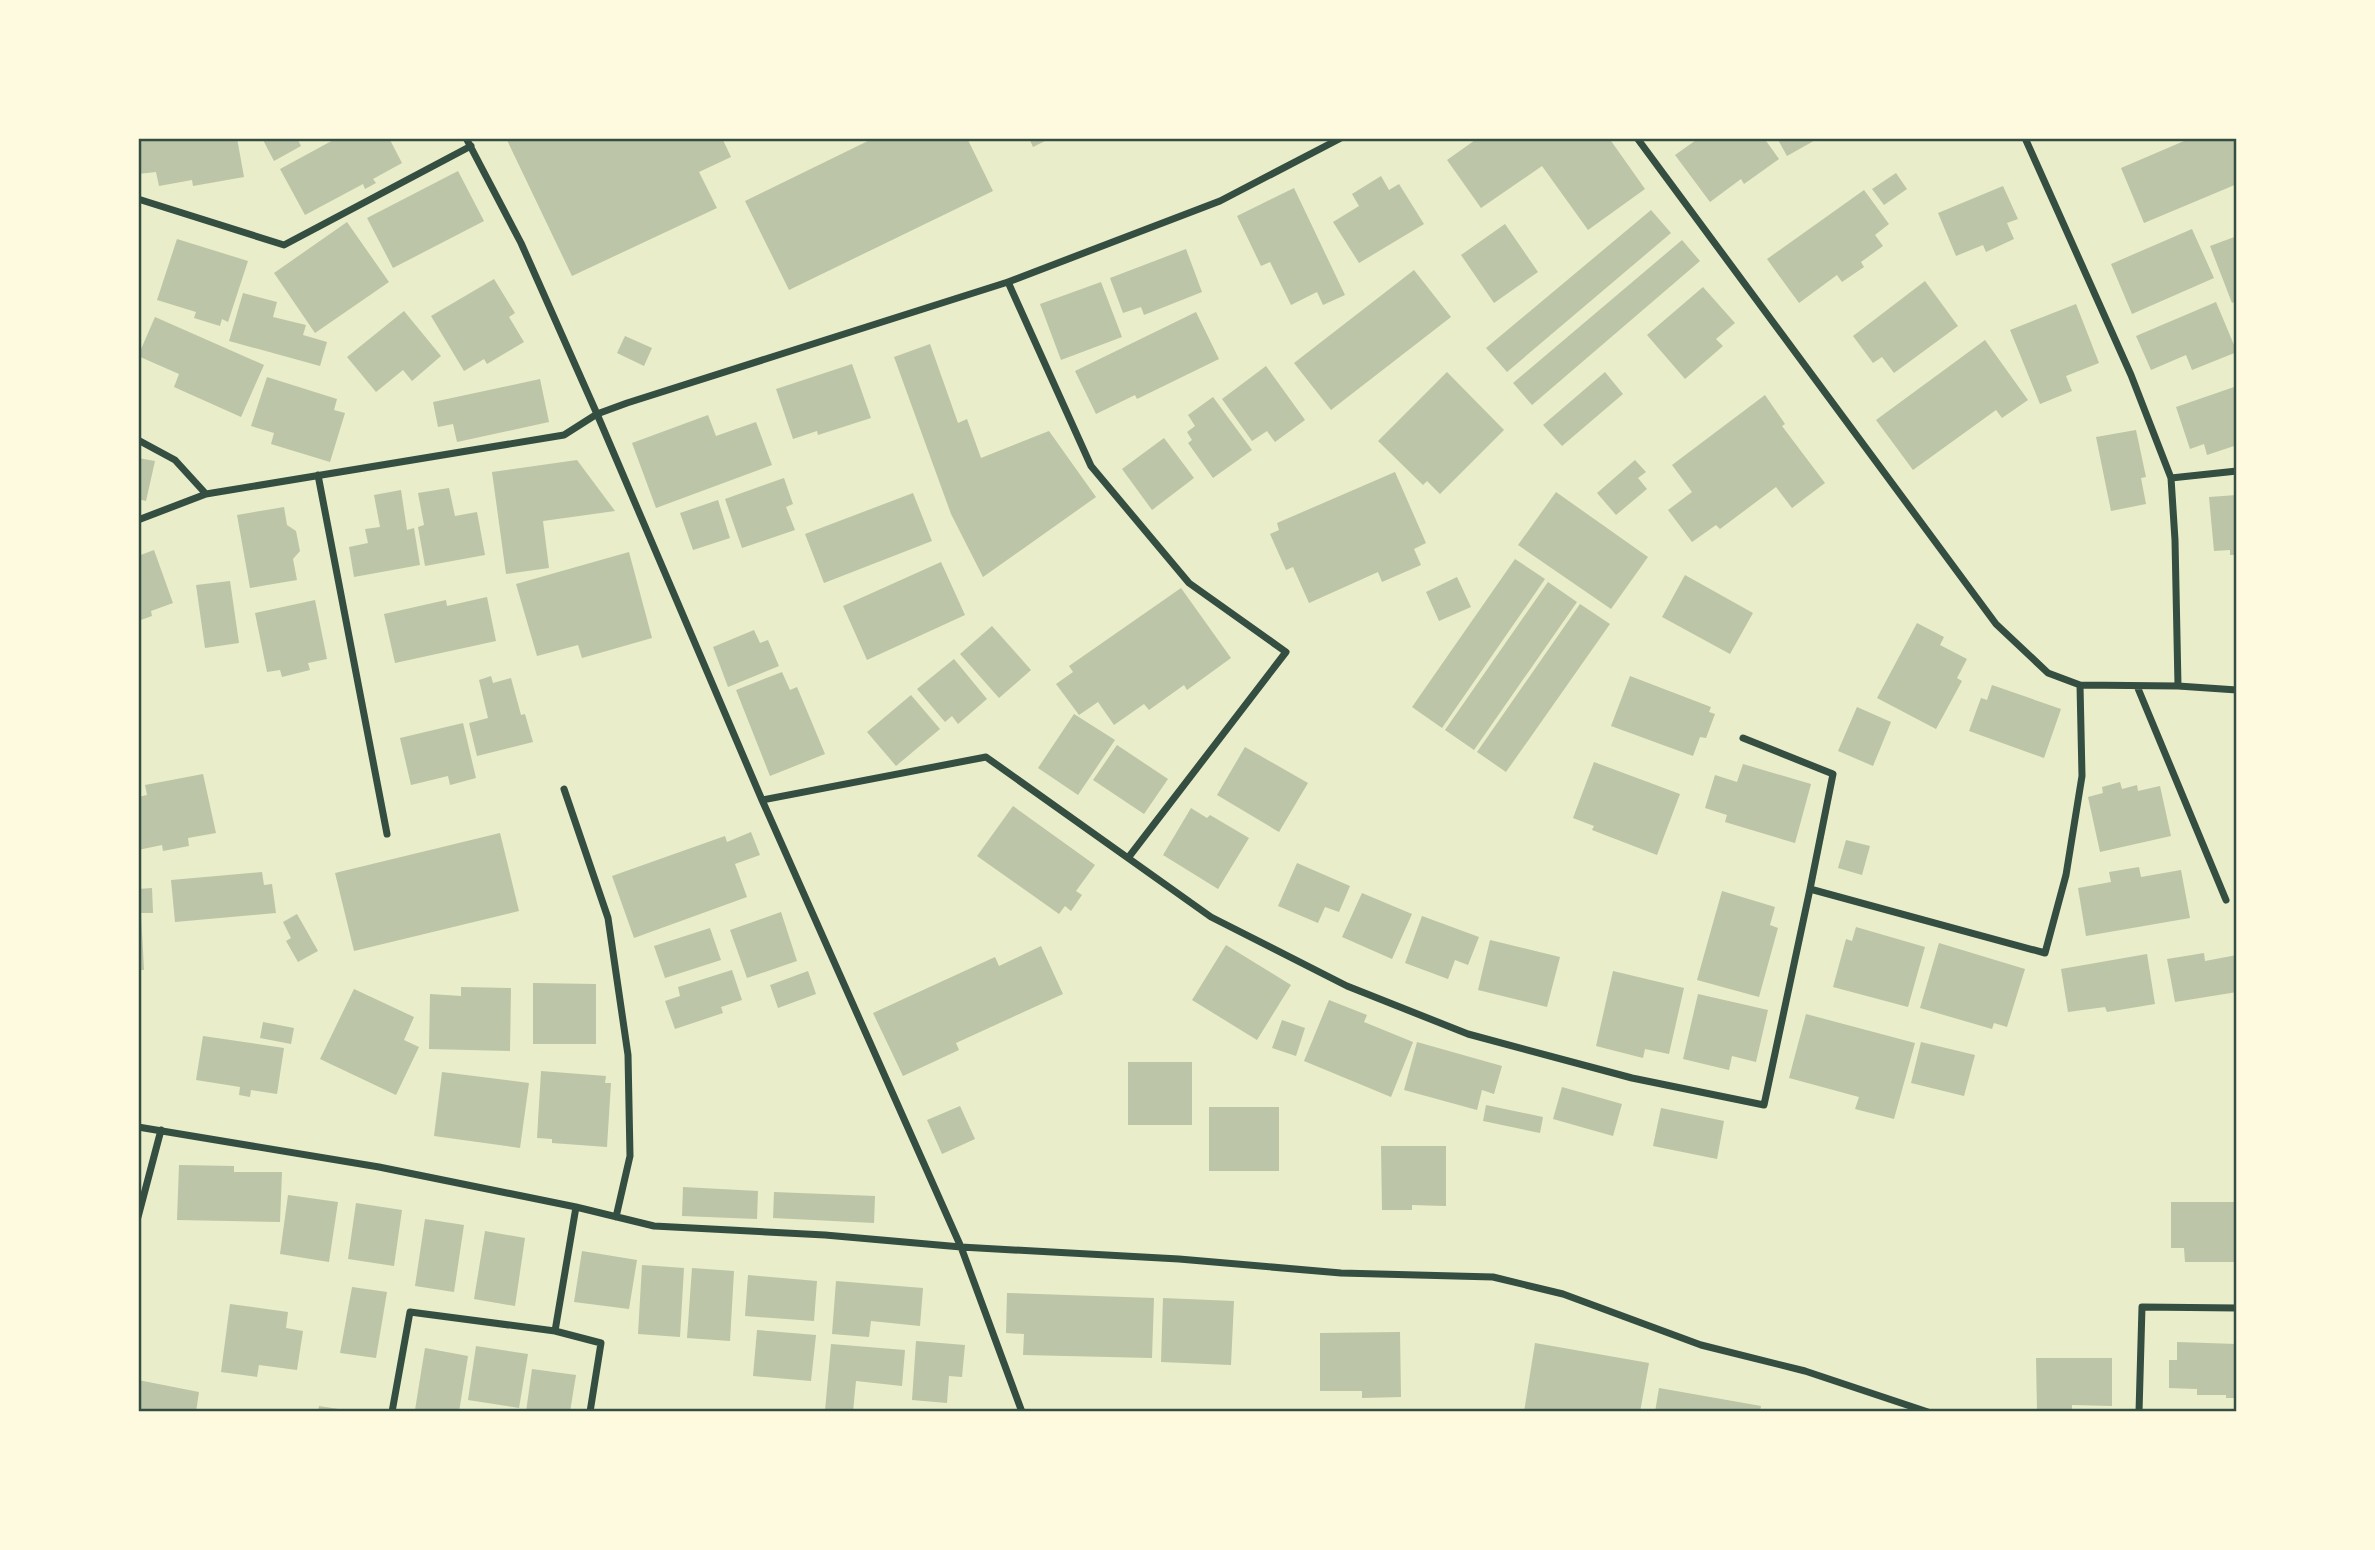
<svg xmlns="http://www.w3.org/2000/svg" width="2375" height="1550" font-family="'Nunito Sans',sans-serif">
<rect width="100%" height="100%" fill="#e9edc9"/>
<path fill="#bcc5a7" d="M138,138h99l7,39 -51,9 -1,-6 -33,6 -3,-14 -18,2z
M262,138h35l4,8 -27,15z
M337,138h52l13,25 -29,16 3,4 -11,6 -2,-5 -58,31 -25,-46z
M506,138h216l9,19 -32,15 18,36 -145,68z
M874,138h93l26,53 -204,99 -44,-89z
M1029,138h22l-18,9z
M1478,138h131l36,51 -57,41 -46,-64 -61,42 -34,-48z
M1699,138h65l15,21 -35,25 -3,-5 -31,23 -35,-47z
M1777,138h42l-32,18z
M2191,138h46v46l-93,39 -23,-55z
M458,171l26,50 -91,47 -26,-50z
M1896,173l11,16 -23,16 -12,-16z
M1381,176l8,14 10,-6 25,40 -65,39 -26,-41 26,-16 -7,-12z
M2003,186l15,33 -11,4 7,16 -28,13 -3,-7 -27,11 -18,-43z
M1294,188l51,107 -22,10 -6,-13 -26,13 -21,-43 -9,4 -24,-50z
M1864,190l25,34 -14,11 8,11 -22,16 3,5 -22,15 -5,-7 -38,28 -32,-44z
M1651,210l20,23 -164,139 -21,-24z
M347,222l42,60 -74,51 -41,-60z
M1505,224l33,48 -44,31 -33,-48z
M2192,229l22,49 -82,36 -21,-50z
M2237,236v65l-5,2 -22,-57z
M177,239l71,22 -20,61 -6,-3 -2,7 -26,-8 2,-6 -39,-12z
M1682,240l18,21 -168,144 -19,-22z
M1186,249l16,43 -58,23 -3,-8 -18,6 -13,-35z
M1414,270l37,47 -120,93 -37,-47z
M494,279l21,34 -6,4 15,25 -37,22 -3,-5 -20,12 -33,-55z
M1925,281l33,45 -64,47 -12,-16 -9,6 -20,-27z
M1101,282l21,55 -61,23 -21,-56z
M1703,287l32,36 -19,16 7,7 -38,33 -38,-44z
M243,293l34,9 -4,15 33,8 -3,10 24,7 -7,24 -91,-25z
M2216,302l21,50 -45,18 -6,-15 -35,15 -15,-34z
M2076,304l23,59 -33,13 6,15 -32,13 -30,-74z
M404,311l37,45 -29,25 -9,-11 -27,22 -29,-35z
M1196,312l23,47 -82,40 -2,-4 -39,19 -21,-43z
M155,317l109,48 -23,52 -67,-30 5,-13 -41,-18z
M625,336l27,12 -8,18 -27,-13z
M1985,340l43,60 -26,18 -6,-8 -83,60 -37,-50z
M930,344l28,79 9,-4 14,39 68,-27 47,66 -113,80 -32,-63 -57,-157z
M852,364l19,54 -53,17 -1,-4 -24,8 -17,-50z
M1266,366l39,54 -30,22 -8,-11 -15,10 -30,-42z
M1447,372l57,58 -64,64 -13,-13 -4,4 -45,-44z
M1605,372l18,22 -61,52 -19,-21z
M267,377l70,22 -3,11 11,3 -15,49 -59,-18 3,-11 -23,-7z
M540,379l9,43 -92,20 -4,-18 -15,3 -5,-25z
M2237,386v59l-30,10 -3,-11 -14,5 -14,-42z
M1765,395l20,29 -3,2 43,57 -33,25 -16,-21 -56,42 -4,-4 -24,17 -24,-32 24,-18 -20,-27z
M1213,397l39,53 -39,28 -25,-35 4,-3 -5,-8 8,-6 -7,-11z
M708,415l8,21 40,-14 16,43 -116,43 -24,-65z
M2136,430l10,47 -5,1 5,26 -35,7 -15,-74z
M1164,438l30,40 -42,32 -30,-41z
M138,458l17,3 -9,40 -8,-2z
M577,460l38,51 -72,10 6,47 -43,6 -14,-102z
M1635,460l11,12 -8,6 9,11 -31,26 -19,-22z
M1395,472l31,71 -12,6 7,16 -39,17 -4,-10 -69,31 -16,-36 -7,3 -16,-36 9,-4 -2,-7z
M784,478l9,26 -7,3 9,23 -53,18 -17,-49z
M449,488l6,28 22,-4 8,43 -60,11 -7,-39 6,-2 -6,-32z
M401,490l6,40 7,-2 6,37 -66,12 -5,-30 19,-4 -3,-14 15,-2 -6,-32z
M1556,492l92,65 -37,52 -93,-64z
M913,493l19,48 -108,42 -19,-49z
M2237,495v60h-7v-5l-16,1 -5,-54z
M718,500l12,38 -37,12 -13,-37z
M284,507l3,18 9,6 4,20 -7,8 4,21 -47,8 -13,-73z
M154,550l19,53 -22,8 1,5 -14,5v-65z
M629,552l23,86 -70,20 -4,-13 -41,11 -21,-72z
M1515,559l30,20 -103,149 -30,-21z
M941,562l24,53 -98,45 -24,-54z
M1685,575l68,38 -23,41 -68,-37z
M1457,577l14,30 -32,14 -13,-29z
M230,581l9,62 -34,5 -9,-63z
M1548,582l29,20 -103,148 -29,-20z
M1181,588l50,70 -44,32 -3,-5 -35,25 -5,-6 -30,21 -16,-23 -19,13 -23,-31 17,-12 -4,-6z
M487,597l9,44 -101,22 -11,-49 62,-14 1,6z
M315,600l12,59 -19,4 2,7 -28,7 -2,-7 -13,2 -12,-59z
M1580,604l30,20 -104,148 -29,-20z
M1917,623l27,14 -4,8 27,14 -10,19 5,3 -26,48 -59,-31z
M992,626l39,44 -32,28 -39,-44z
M754,630l6,13 8,-3 11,26 -51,21 -15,-40z
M954,659l33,40 -29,25 -6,-8 -7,6 -28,-33z
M782,672l8,18 7,-3 28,67 -55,22 -34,-86z
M491,676l2,7 18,-5 10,37 4,-1 8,28 -56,14 -8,-33 19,-5 -9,-38z
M1630,676l81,31 -2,5 6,2 -9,24 -6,-1 -7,19 -82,-30z
M1992,685l69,24 -17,49 -75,-27 12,-33 6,2z
M911,695l29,34 -44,37 -29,-34z
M1857,707l34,15 -18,44 -35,-15z
M1074,714l41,26 -37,55 -40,-27z
M463,723l13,55 -26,7 -2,-9 -37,9 -11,-47z
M1117,745l51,34 -24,35 -51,-34z
M1245,747l63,36 -29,49 -62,-37z
M1594,762l86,32 -23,61 -65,-25 2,-4 -21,-8z
M1743,764l68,20 -16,59 -70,-21 2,-7 -22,-7 10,-33 22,7z
M203,774l13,59 -28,5 1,8 -26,5 -1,-6 -24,5v-53l9,-2 -2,-10z
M2120,782l2,7 15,-4 1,6 22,-5 11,50 -71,16 -12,-55 15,-4 -1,-6z
M1013,806l82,59 -19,26 6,4 -11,16 -6,-5 -6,8 -82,-58z
M1191,808l16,10 3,-3 39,23 -31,51 -55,-34z
M751,832l9,23 -25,9 12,33 -113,41 -22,-62 113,-40 2,6z
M500,833l19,78 -165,40 -19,-78z
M1846,840l24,6 -8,29 -24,-7z
M1297,863l53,23 -11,26 -14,-5 -7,16 -40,-17z
M2139,867l2,10 40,-7 9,48 -104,18 -8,-48 33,-6 -2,-10z
M262,872l2,13 8,-1 4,29 -101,9 -4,-42z
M152,888l1,25h-12l3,57h-6v-81z
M1722,891l53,16 -5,18 8,3 -19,69 -62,-17z
M1362,893l50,21 -20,45 -50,-22z
M781,912l16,49 -50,17 -17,-48z
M297,914l21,37 -20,11 -12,-21 5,-3 -8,-16z
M1422,916l57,21 -11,28 -13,-5 -7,19 -43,-16z
M1856,927l69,20 -17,60 -75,-20 13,-48 6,2z
M710,928l11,32 -56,18 -11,-32z
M1490,940l70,17 -13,50 -69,-17z
M1939,943l86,26 -18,58 -13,-4 -2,6 -72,-21z
M1226,945l65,40 -34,55 -65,-40z
M1041,946l22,48 -107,49 3,7 -56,26 -30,-63 122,-56 4,9z
M2204,953l1,8 32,-6v37l-62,10 -8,-43z
M2147,954l8,50 -48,8 -2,-5 -37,5 -7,-43z
M732,970l10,30 -21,7 2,6 -48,16 -10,-28 15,-5 -2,-9z
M808,971l8,23 -38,14 -8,-23z
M1613,971l71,17 -15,66 -24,-5 -2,9 -47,-12z
M533,983l63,1v60h-63z
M461,987l50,1 -1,63 -81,-2 1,-55 31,2z
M354,989l60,28 -10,23 15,7 -23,48 -76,-36z
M1698,994l70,16 -12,52 -24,-6 -3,14 -46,-11z
M1329,1000l38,15 -3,7 49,20 -22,55 -87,-36z
M1806,1014l109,29 -21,76 -39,-10 4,-12 -70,-19z
M1282,1020l23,8 -9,28 -24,-8z
M263,1022l31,6 -3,16 -31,-6z
M203,1036l81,12 -7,46 -26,-4 -1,7 -11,-2 1,-8 -44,-7z
M1417,1042l85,24 -8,28 -12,-4 -5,20 -73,-20z
M1921,1042l54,13 -11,41 -53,-13z
M1128,1062h64v63h-64z
M541,1071l65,5 -1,7h6l-4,64 -55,-4v-4l-15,-1z
M442,1072l87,11 -9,65 -86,-12z
M1562,1087l60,17 -9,32 -60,-17z
M1486,1105l57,12 -3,16 -57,-12z
M960,1106l15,33 -33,15 -15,-34z
M1209,1107h70v64h-70z
M1661,1108l63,13 -7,38 -64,-13z
M1381,1146h65v60l-34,-1v5h-30z
M179,1165l55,1v6h48l-2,50 -103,-2z
M683,1187l75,4 -1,28 -75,-3z
M774,1192l101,4 -1,27 -101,-5z
M288,1195l50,7 -9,60 -49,-8z
M2171,1202h66v51h-3v9h-49l-1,-14h-13z
M356,1203l46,7 -8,56 -46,-7z
M425,1219l39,6 -10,67 -39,-6z
M485,1231l40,7 -10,68 -41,-7z
M582,1251l55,9 -8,49 -55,-7z
M642,1265l42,3 -4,69 -42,-3z
M692,1268l42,3 -4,70 -43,-3z
M748,1275l69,6 -3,40 -69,-5z
M836,1281l87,7 -3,38 -49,-5 -2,16 -37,-3z
M352,1287l35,5 -11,66 -36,-5z
M1007,1293l147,5 -2,60 -129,-3 1,-21 -18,-1z
M1163,1298l71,3 -3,64 -70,-3z
M230,1304l58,8 -2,16 17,3 -6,39 -38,-5 -2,12 -36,-5z
M757,1330l59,5 -5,46 -58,-5z
M1400,1332l1,65 -39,1v-7h-42v-58z
M916,1341l49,4 -3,32 -13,-1 -2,27 -35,-3z
M2177,1342l59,2 1,54h-11v-3h-29v-6l-28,-1v-28h8z
M1535,1343l114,20 -9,49h-116z
M831,1344l74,6 -3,36 -46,-5 -3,31 -28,-1z
M476,1346l52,8 -9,54 -51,-8z
M425,1348l43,8 -9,56 -44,-2z
M2036,1358h76v48l-40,-1v7h-35z
M532,1369l44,6 -6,37h-44z
M138,1380l61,12 -3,20h-58z
M1659,1388l102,18 -1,6h-105z
M319,1406l26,4 -1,2h-26z"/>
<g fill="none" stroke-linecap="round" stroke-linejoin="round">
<path stroke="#344e41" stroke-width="7" d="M466,138l55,105 76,171 165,386 199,447 61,165
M1637,138l359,486 52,49 32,12 98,1 59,4
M2025,138l106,237 40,103 4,62 3,146
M138,199l146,46 187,-99
M1008,282l83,184 98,117 97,69 -158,206
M138,440l37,20 31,34
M318,475l69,359
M2171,478l66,-7
M138,520l68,-26 358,-59 33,-21 30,-11 381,-121 212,-81 121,-63
M2137,686l89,214
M1743,738l90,36 -23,115
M564,789l44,129 20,137 2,101 -14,61
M762,800l224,-43 225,160 136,69 121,48 164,44 132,27 46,-216 235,64 21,-78 16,-99 -2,-91
M138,1127l241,40 197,40 78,19 171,9 136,12 218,12 162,14 152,4 70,17 138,51 104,26 123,41
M138,1217l23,-87
M555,1331l21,-124
M392,1412l18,-100 145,19 46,12 -11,69
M2139,1412l3,-105 95,1"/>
</g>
<rect width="2375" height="1550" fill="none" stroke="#fefae0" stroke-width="280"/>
<rect x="140" y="140" width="2095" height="1270" fill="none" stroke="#344e41" stroke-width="2.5"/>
</svg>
